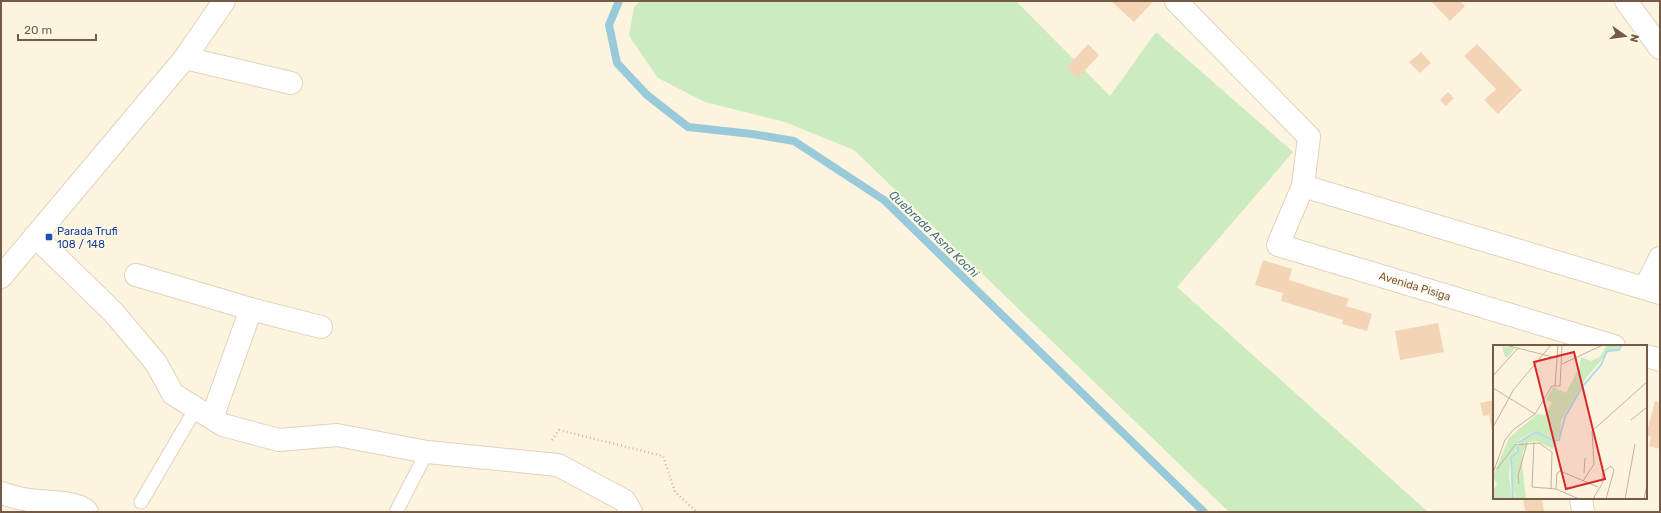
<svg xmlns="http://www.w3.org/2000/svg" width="1661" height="513" font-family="Rubik,sans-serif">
<rect width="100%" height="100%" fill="#fdf4e0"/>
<path fill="#ccebbe" d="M640,1h376l94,95 46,-64 137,120 -116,135 251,225h-199l-375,-362 -69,-28 -80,-20 -47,-24 -29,-42 5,-29z"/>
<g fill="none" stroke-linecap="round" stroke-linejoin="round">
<path stroke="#99cada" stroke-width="8" d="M619,1l-10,24 8,38 30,32 41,32 64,7 42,7 90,59 320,312"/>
</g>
<path fill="#f4d4b6" d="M1111,1h39l2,2 -18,19z
M1431,1h29l5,5 -15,15z
M1088,44l11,11 -21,23 -11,-11z
M1477,44l45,46 -24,24 -14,-14 12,-11 -32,-33z
M1421,52l10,11 -11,10 -11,-11z
M1448,92l6,6 -8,8 -6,-6z
M1263,260l29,9 -3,11 60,19 -3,7 26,8 -5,17 -25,-7 1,-4 -62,-19 2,-8 -28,-8z
M1438,323l6,29 -44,8 -5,-29z
M1494,400v37h-1l-4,-22 -6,1 -3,-13z
M1655,401l5,2v46l-11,-3 2,-9 -5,-2z
M1523,498h19l2,14h-19z"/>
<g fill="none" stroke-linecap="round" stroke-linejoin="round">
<g stroke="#e2d1bb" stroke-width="15">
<path id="lane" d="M141,502l55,-94
M396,512l31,-60"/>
</g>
<g stroke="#e2d1bb" stroke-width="24">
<path id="street" d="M1176,1l133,136 -6,49 -25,59 336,101
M1626,1l34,47
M185,58l106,25
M1303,186l357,107
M35,236l79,77 42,50 17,31 50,31 56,15 58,-5 90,17 131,13 67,36 6,11
M136,275l115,34 70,18
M1,277l184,-219 39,-57
M1645,288l15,-30
M1646,356l14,4
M212,418l39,-109
M1,493c9,3 19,6 28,7 14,2 51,1 58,12
M1581,498l2,14"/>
</g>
<path stroke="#d9b799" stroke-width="2.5" stroke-dasharray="1 3" stroke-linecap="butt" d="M552,440l7,-10 104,26 12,36 22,20"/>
<use href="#lane" stroke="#fff" stroke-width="13"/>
<use href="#street" stroke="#fff" stroke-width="22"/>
</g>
<rect fill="#1a4fb4" stroke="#fff8e7" stroke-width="1.5" x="45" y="233" width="8" height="8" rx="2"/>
<g text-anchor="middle" stroke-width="3" stroke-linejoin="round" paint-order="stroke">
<g font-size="11" fill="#164399" stroke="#fff8e7" text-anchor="start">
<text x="57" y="235">Parada Trufi<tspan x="57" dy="13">108 / 148</tspan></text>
</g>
<g font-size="11" fill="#755b46" stroke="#fff8e7">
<text transform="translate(1415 286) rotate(17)" y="4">Avenida Pisiga</text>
</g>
<g font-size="12" font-style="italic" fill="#3f778a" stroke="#fff8e7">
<text transform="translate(934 234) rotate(44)" y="4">Quebrada Asna Kochi</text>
</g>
</g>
<g transform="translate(1493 345)">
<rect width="154" height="154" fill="#fdf4e0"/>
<path d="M114,0h16l-3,5 -12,2 -22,26 -25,43 -1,16 -5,3 -20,-9 -18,10v8l-7,10 -1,17 3,20 -1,3h-18v-9l4,-5 -4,-9 16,-38 28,-24 8,1 7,-13 -6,-2 7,-13 13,6 13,-25 2,-11 10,4 9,-4zM9,1l13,2 -8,10 -2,-1zM43,88l19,10 -2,6 -17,-8 -7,1 -6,9 -1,13 4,35h-13l2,-3 -4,-18 1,-19 7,-8v-9z" fill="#ccebbe"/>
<path fill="none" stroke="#b3dbe7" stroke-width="2" d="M24,98l19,-11 18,9 5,-1 6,-23 17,-30 19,-22 6,-14 12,-1 3,-5M20,154l-2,-41 7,-7v-5"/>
<path fill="none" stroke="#c3b29d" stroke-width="1" d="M12,0l52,13M69,19l41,-19M0,31l25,-28M62,41l3,-41M0,43l42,26M138,75l16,-13M0,82l21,-38 37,-44M41,97l-2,45 24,2 23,10M4,124l18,-24 24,-2 13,9 -1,37M0,128l12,-33 9,-11 21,-15 17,-28h8l2,-41M91,128l1,-15M90,136l11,-17 -2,-33 55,-49M26,139l-1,-8 9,-33M63,144l1,-16 3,-2 38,16M100,154l10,-17v-10l8,-6 3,4 -8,29M132,154l10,-55M151,154l3,-14"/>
<path fill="#d62828" fill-opacity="0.15" stroke="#d62828" stroke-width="2" d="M81,7l31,127 -39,10 -32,-127z"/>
<rect width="154" height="154" fill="none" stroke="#755b46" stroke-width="2"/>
</g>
<rect width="1661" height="513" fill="none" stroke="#755b46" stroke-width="4"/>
<g transform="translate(1625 36) rotate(104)" stroke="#fff8e7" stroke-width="3" paint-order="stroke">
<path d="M0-3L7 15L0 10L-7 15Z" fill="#755b46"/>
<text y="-6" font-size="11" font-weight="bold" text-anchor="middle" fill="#755b46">N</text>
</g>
<path d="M18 34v6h78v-6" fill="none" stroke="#755b46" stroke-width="2"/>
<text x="24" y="34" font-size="12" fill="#755b46" stroke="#fff8e7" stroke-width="3" paint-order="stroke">20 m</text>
</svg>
